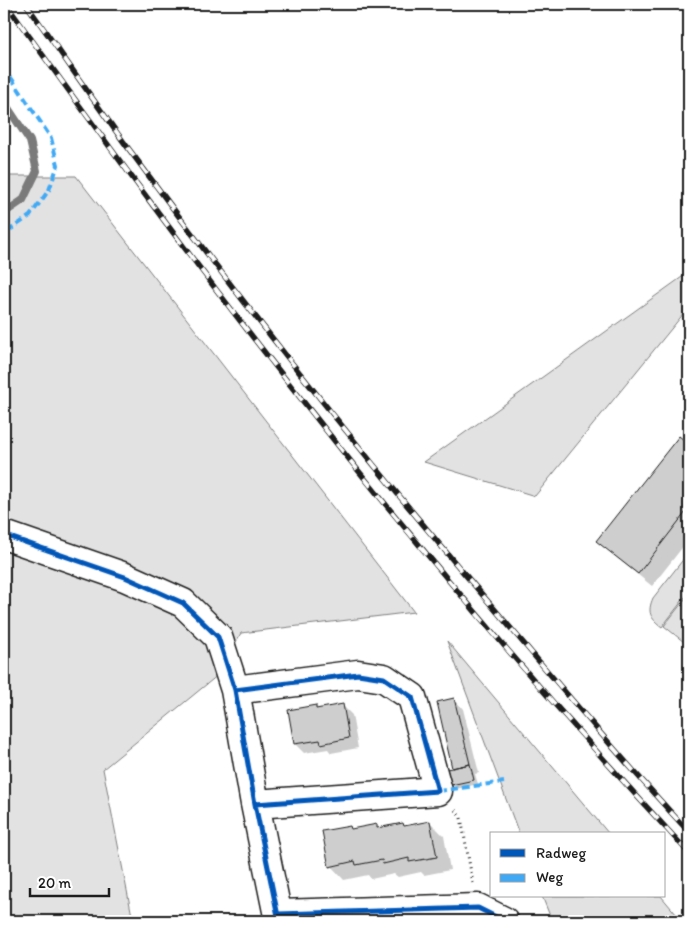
<svg xmlns="http://www.w3.org/2000/svg" width="693" height="925" font-family="Itim,sans-serif">
<rect width="100%" height="100%" fill="#fff"/>
<filter id="ink" filterUnits="userSpaceOnUse"><feTurbulence type="fractalNoise" baseFrequency=".02" numOctaves="2"/><feDisplacementMap in="SourceGraphic" scale="10" xChannelSelector="R" yChannelSelector="G"/><feConvolveMatrix kernelMatrix="1 2 1 2 8 2 1 2 1" color-interpolation-filters="sRGB"/></filter>
<g filter="url(#ink)">
<path fill="#e2e2e2" stroke="#7f7f7f" d="M4,176h72l338,436 -173,21 -23,42 -115,94 30,152h-129z
M689,272v35l-154,189 -111,-34z
M689,552v40l-27,35c-12,-9 -15,-15 -9,-29z
M689,594v52l-25,-20z
M447,641l162,193h-90z
M542,896h119l21,25h-130z"/>
<path fill="#0003" d="M679,438l10,8v93l-37,47 -40,-32 -14,-13z
M454,699l9,10 16,64 -4,1 3,10 -22,5 -4,-4 2,-16z
M342,705l10,10 6,33 -27,5 -3,-4 -24,4 -9,-9 -6,-33 26,-5 4,4z
M430,822l14,14 6,34 -26,5 -3,-3 -23,5 -4,-3 -23,5 -3,-4 -24,5 -13,-14 19,-39 3,3 23,-5 3,4 24,-5 3,3z"/>
<g fill="none" stroke-linecap="round" stroke-linejoin="round">
<path stroke="#7a7a7a" stroke-width="8" d="M4,102l26,39 7,30 -14,29 -19,13"/>
</g>
<path fill="#cecece" stroke="#1c1c1c" d="M679,436l10,8v64l-51,66 -42,-33z
M454,698l16,66 -18,4 -15,-66z
M343,704l6,34 -28,6 -1,-4 -26,4 -6,-34 28,-5v4z
M470,764l4,16 -23,5 -4,-16z
M430,821l7,36 -28,5v-4l-26,6 -1,-4 -26,5 -1,-4 -26,6 -7,-36 28,-5 1,3 26,-5v4l26,-5 1,3z"/>
<g fill="none" stroke-linecap="round" stroke-linejoin="round">
<g stroke="#1c1c1c" stroke-width="31">
<path id="minor" d="M4,535l121,42 58,26 35,34 17,53 20,114 24,117
M235,690l123,-16 26,4 28,19 26,94 -183,13
M278,914l200,-6 26,13"/>
</g>
<path stroke="#1c1c1c" stroke-width="3" stroke-dasharray="1 4" stroke-linecap="butt" d="M455,810l6,8 12,65"/>
<use href="#minor" stroke="#fff" stroke-width="28"/>
<g stroke="#1c1c1c" stroke-width="5.5">
<path id="rail" d="M6,4c93,129 186,257 285,382 126,161 259,317 398,467
M26,4c36,50 71,102 108,152 117,159 240,313 369,463 61,72 122,144 186,213"/>
</g>
<use href="#rail" stroke="#fff" stroke-width="4" stroke-dasharray="11" stroke-linecap="butt"/>
<path stroke="#3fa9f5" stroke-width="4" stroke-dasharray="8 4" stroke-linecap="butt" d="M4,67l47,71 7,27 -9,25 -19,26 -26,18
M438,791l66,-9"/>
<g stroke="#fff" stroke-width="8">
<path id="cycleway" d="M4,535l121,42 58,26 35,34 17,53 20,114 24,117
M235,690l123,-16 26,4 28,19 26,94 -183,13
M278,914l200,-6 26,13"/>
</g>
<use href="#cycleway" stroke="#0057b8" stroke-width="5"/>
</g>
</g>
<rect width="693" height="925" fill="none" stroke="#fff" stroke-width="20"/>
<rect x="10" y="10" width="673" height="905" fill="none" stroke="#1c1c1c" stroke-width="2" filter="url(#ink)"/>
<rect x="490" y="832" width="175" height="65" fill="#ffffff" stroke="#a4a4a4"/>
<rect x="500" y="849" width="25" height="8" fill="#0057b8" stroke="#a4a4a4"/>
<text x="536" y="858" font-size="15" fill="#1c1c1c">Radweg</text>
<rect x="500" y="874" width="25" height="8" fill="#3fa9f5" stroke="#a4a4a4"/>
<text x="536" y="882" font-size="15" fill="#1c1c1c">Weg</text>
<path d="M30 888v8h79v-8" fill="none" stroke="#1c1c1c" stroke-width="2.5"/>
<text x="38" y="888" font-size="15" fill="#1c1c1c" stroke="#ffffff" stroke-width="4" paint-order="stroke">20 m</text>
</svg>
